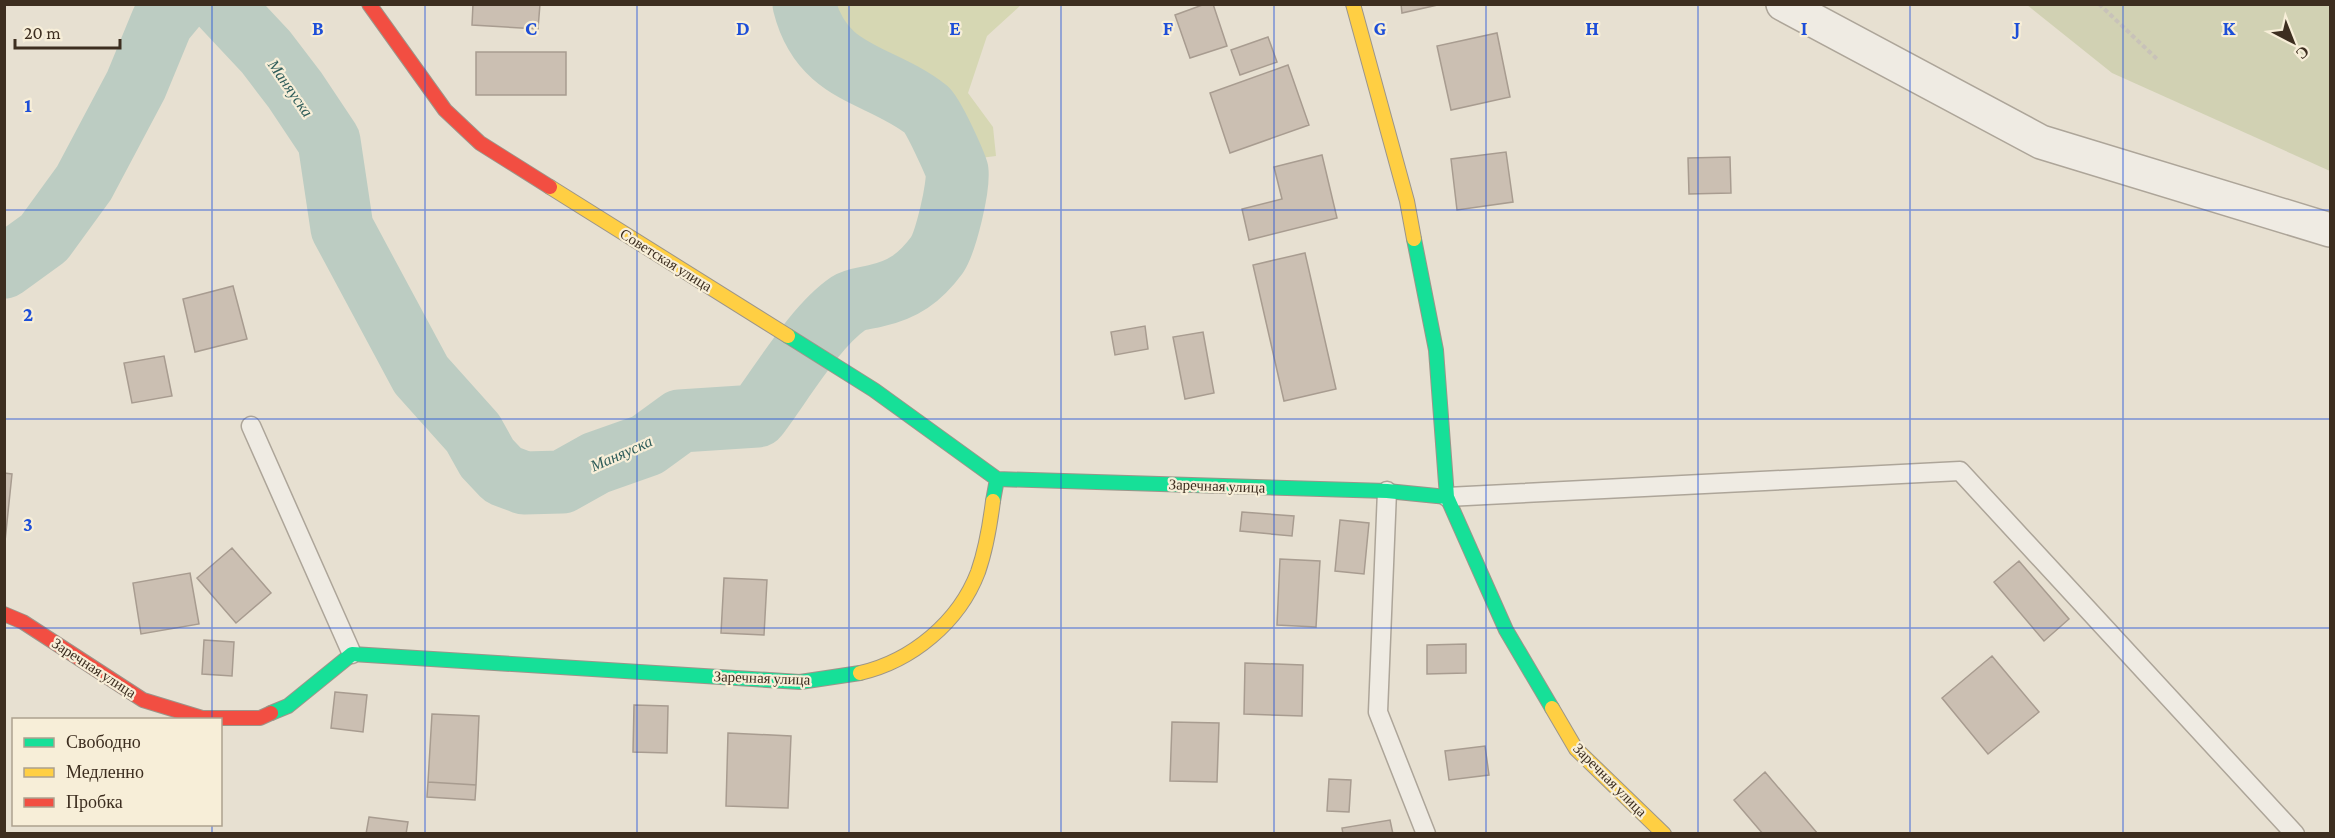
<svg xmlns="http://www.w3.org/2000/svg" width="2335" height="838" font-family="'Crimson Pro',serif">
<rect width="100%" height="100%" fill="#e7e0d1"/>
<path fill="#d6d7b3" d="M814,5h207l-34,31 -19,57 25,34 3,29 -32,4 -13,-4 -25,-61 -15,-12 -64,-36z"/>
<path fill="#d1d1b3" d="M2027,5h303v166l-218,-98z"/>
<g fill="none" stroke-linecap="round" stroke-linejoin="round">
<path stroke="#bcccc2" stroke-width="63" d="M221,4l45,48 29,38 34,51 13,87 79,147 52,58 14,25 16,17 21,8 38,-1 34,-19 51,-18 33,-24 77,-5c25,-33 58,-90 92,-113 6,-4 18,-5 26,-7 28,-6 45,-18 62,-41 9,-14 22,-68 20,-84 -2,-8 -24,-56 -30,-61 -48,-38 -105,-34 -123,-106
M4,267l40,-29 40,-55 52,-98 26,-63 15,-18"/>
</g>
<path fill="#cbbfb2" stroke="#a89c90" stroke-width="1.5" d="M473,4h67l-2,25 -66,-4z
M1205,4h8l14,42 -37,12 -15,-43z
M1401,4h41l-40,9z
M1497,33l13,64 -59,13 -14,-64z
M1268,37l9,25 -37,13 -9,-25z
M476,52h90v43h-90z
M1288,65l21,60 -79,28 -20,-60z
M1506,152l7,50 -56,8 -6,-51z
M1322,155l15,63 -88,22 -7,-31 40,-10 -8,-32z
M1730,157l1,36 -42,1 -1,-36z
M1305,253l31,136 -52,12 -31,-136z
M233,286l14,53 -52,13 -12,-53z
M1145,326l3,23 -33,6 -4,-23z
M1203,332l11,61 -29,6 -12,-62z
M164,356l8,40 -40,7 -8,-40z
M4,473l8,1 -8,77z
M1242,512l52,4 -2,20 -52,-5z
M1340,520l29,3 -5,51 -29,-3z
M232,548l39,45 -35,30 -39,-45z
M1280,559l40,2 -4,66 -39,-2z
M2019,561l50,58 -25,22 -50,-59z
M190,573l9,51 -58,10 -8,-51z
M724,578l43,2 -3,55 -43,-2z
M204,640l30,2 -2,34 -30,-2z
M1466,644v29l-39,1v-29z
M1992,656l47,56 -51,42 -46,-56z
M1245,663l58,2 -1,51 -58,-2z
M335,692l32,3 -4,37 -32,-4z
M634,705l34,1 -1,47 -34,-1z
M432,714l47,2 -3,69 -48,-3z
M1172,722l47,1 -2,59 -47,-1z
M728,733l63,3 -3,72 -62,-2z
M1485,746l4,29 -40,5 -4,-29z
M1765,772l53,62h-55l-29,-34z
M1329,779l22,1 -2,32 -22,-1z
M428,782l48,3 -1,15 -48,-3z
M369,817l39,5 -2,12h-40z
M1390,820l3,14h-50l-1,-6z"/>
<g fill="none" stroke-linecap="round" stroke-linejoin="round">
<g stroke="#ada599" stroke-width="21">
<path id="lane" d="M251,426l101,228
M1387,491l-9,221 48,122
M1447,497l513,-26 335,363"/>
</g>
<g stroke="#ada599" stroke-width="36">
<path id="street" d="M1783,4l258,138 289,88"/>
</g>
<g stroke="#9c958a" stroke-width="16">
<path id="fast" d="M1414,239l22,111 11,147 59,133 46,78
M788,336l86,54 123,89
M993,501l4,-22 390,12 60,6
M271,713l17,-7 64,-52 448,28 60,-9"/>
</g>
<g stroke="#9c958a" stroke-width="16">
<path id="slow" d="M1353,4l54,197 7,38
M550,187l238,149
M860,673c52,-12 99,-51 118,-101 8,-23 12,-47 15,-71
M1552,708l24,41 88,85"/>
</g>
<g stroke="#9c958a" stroke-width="16">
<path id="jam" d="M369,4l76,106 35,33 70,44
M4,614l19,8 120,78 59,18h58l11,-5"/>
</g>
<path stroke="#c8c2b9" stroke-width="4" stroke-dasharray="4.5 3" stroke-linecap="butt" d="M2099,4l58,55"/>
<use href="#lane" stroke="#efebe3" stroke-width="18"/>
<use href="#street" stroke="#efebe3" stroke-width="33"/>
<use href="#fast" stroke="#16e098" stroke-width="14"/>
<use href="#slow" stroke="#ffcf43" stroke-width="14"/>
<use href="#jam" stroke="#f24e42" stroke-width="14"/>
</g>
<path fill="none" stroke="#1d4ed8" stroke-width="1.5" stroke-opacity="0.55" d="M212,4v716M425,4v830M637,4v830M849,4v830M1061,4v830M1274,4v830M1486,4v830M1698,4v830M1910,4v830M2123,4v830M4,210h2326M4,419h2326M4,628h2326M212,824v10"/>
<g text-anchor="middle" stroke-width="4.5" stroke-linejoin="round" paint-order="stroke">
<g font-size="15" fill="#3d2e20" stroke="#f7eed8">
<text transform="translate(666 260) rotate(32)" y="5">Советская улица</text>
<text transform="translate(1217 486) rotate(2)" y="5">Заречная улица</text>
<text transform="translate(94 668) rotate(33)" y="5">Заречная улица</text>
<text transform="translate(762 678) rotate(2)" y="5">Заречная улица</text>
<text transform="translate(1610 780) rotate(45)" y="5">Заречная улица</text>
</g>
<g font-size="16" font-style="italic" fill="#2f5d5a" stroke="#f7eed8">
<text transform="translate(291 88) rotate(55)" y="6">Маняуска</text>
<text transform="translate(621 453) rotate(-24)" y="6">Маняуска</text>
</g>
</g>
<g font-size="20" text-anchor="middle" font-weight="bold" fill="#1d4ed8" stroke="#f7eed8" stroke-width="4.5" stroke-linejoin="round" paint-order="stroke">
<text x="318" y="35">B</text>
<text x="531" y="35">C</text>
<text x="743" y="35">D</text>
<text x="955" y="35">E</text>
<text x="1168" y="35">F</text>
<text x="1380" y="35">G</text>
<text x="1592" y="35">H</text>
<text x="1804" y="35">I</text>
<text x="2017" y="35">J</text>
<text x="2229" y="35">K</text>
<text x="28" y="112">1</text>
<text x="28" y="321">2</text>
<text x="28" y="531">3</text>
</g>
<rect width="2335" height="838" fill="none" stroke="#3d2e20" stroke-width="12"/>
<rect x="12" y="718" width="210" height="108" fill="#f7eed8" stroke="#ada18e" stroke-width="1.5"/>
<rect x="24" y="738" width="30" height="9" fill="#16e098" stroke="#ada18e" stroke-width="1.5"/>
<text x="66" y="748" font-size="18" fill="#3d2e20">Свободно</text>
<rect x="24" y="768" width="30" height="9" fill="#ffcf43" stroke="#ada18e" stroke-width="1.5"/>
<text x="66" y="778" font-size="18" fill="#3d2e20">Медленно</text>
<rect x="24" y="798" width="30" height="9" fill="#f24e42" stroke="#ada18e" stroke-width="1.5"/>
<text x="66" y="808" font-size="18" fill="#3d2e20">Пробка</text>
<g transform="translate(2293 42) rotate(138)" stroke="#f7eed8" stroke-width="4.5" paint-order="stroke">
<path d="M0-4.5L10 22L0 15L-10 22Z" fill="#3d2e20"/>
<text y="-9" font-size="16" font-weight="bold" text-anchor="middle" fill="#3d2e20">С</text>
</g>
<path d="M15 39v9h105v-9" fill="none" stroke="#3d2e20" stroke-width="3"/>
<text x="24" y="39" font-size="18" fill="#3d2e20" stroke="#f7eed8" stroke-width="4.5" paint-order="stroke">20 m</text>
</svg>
